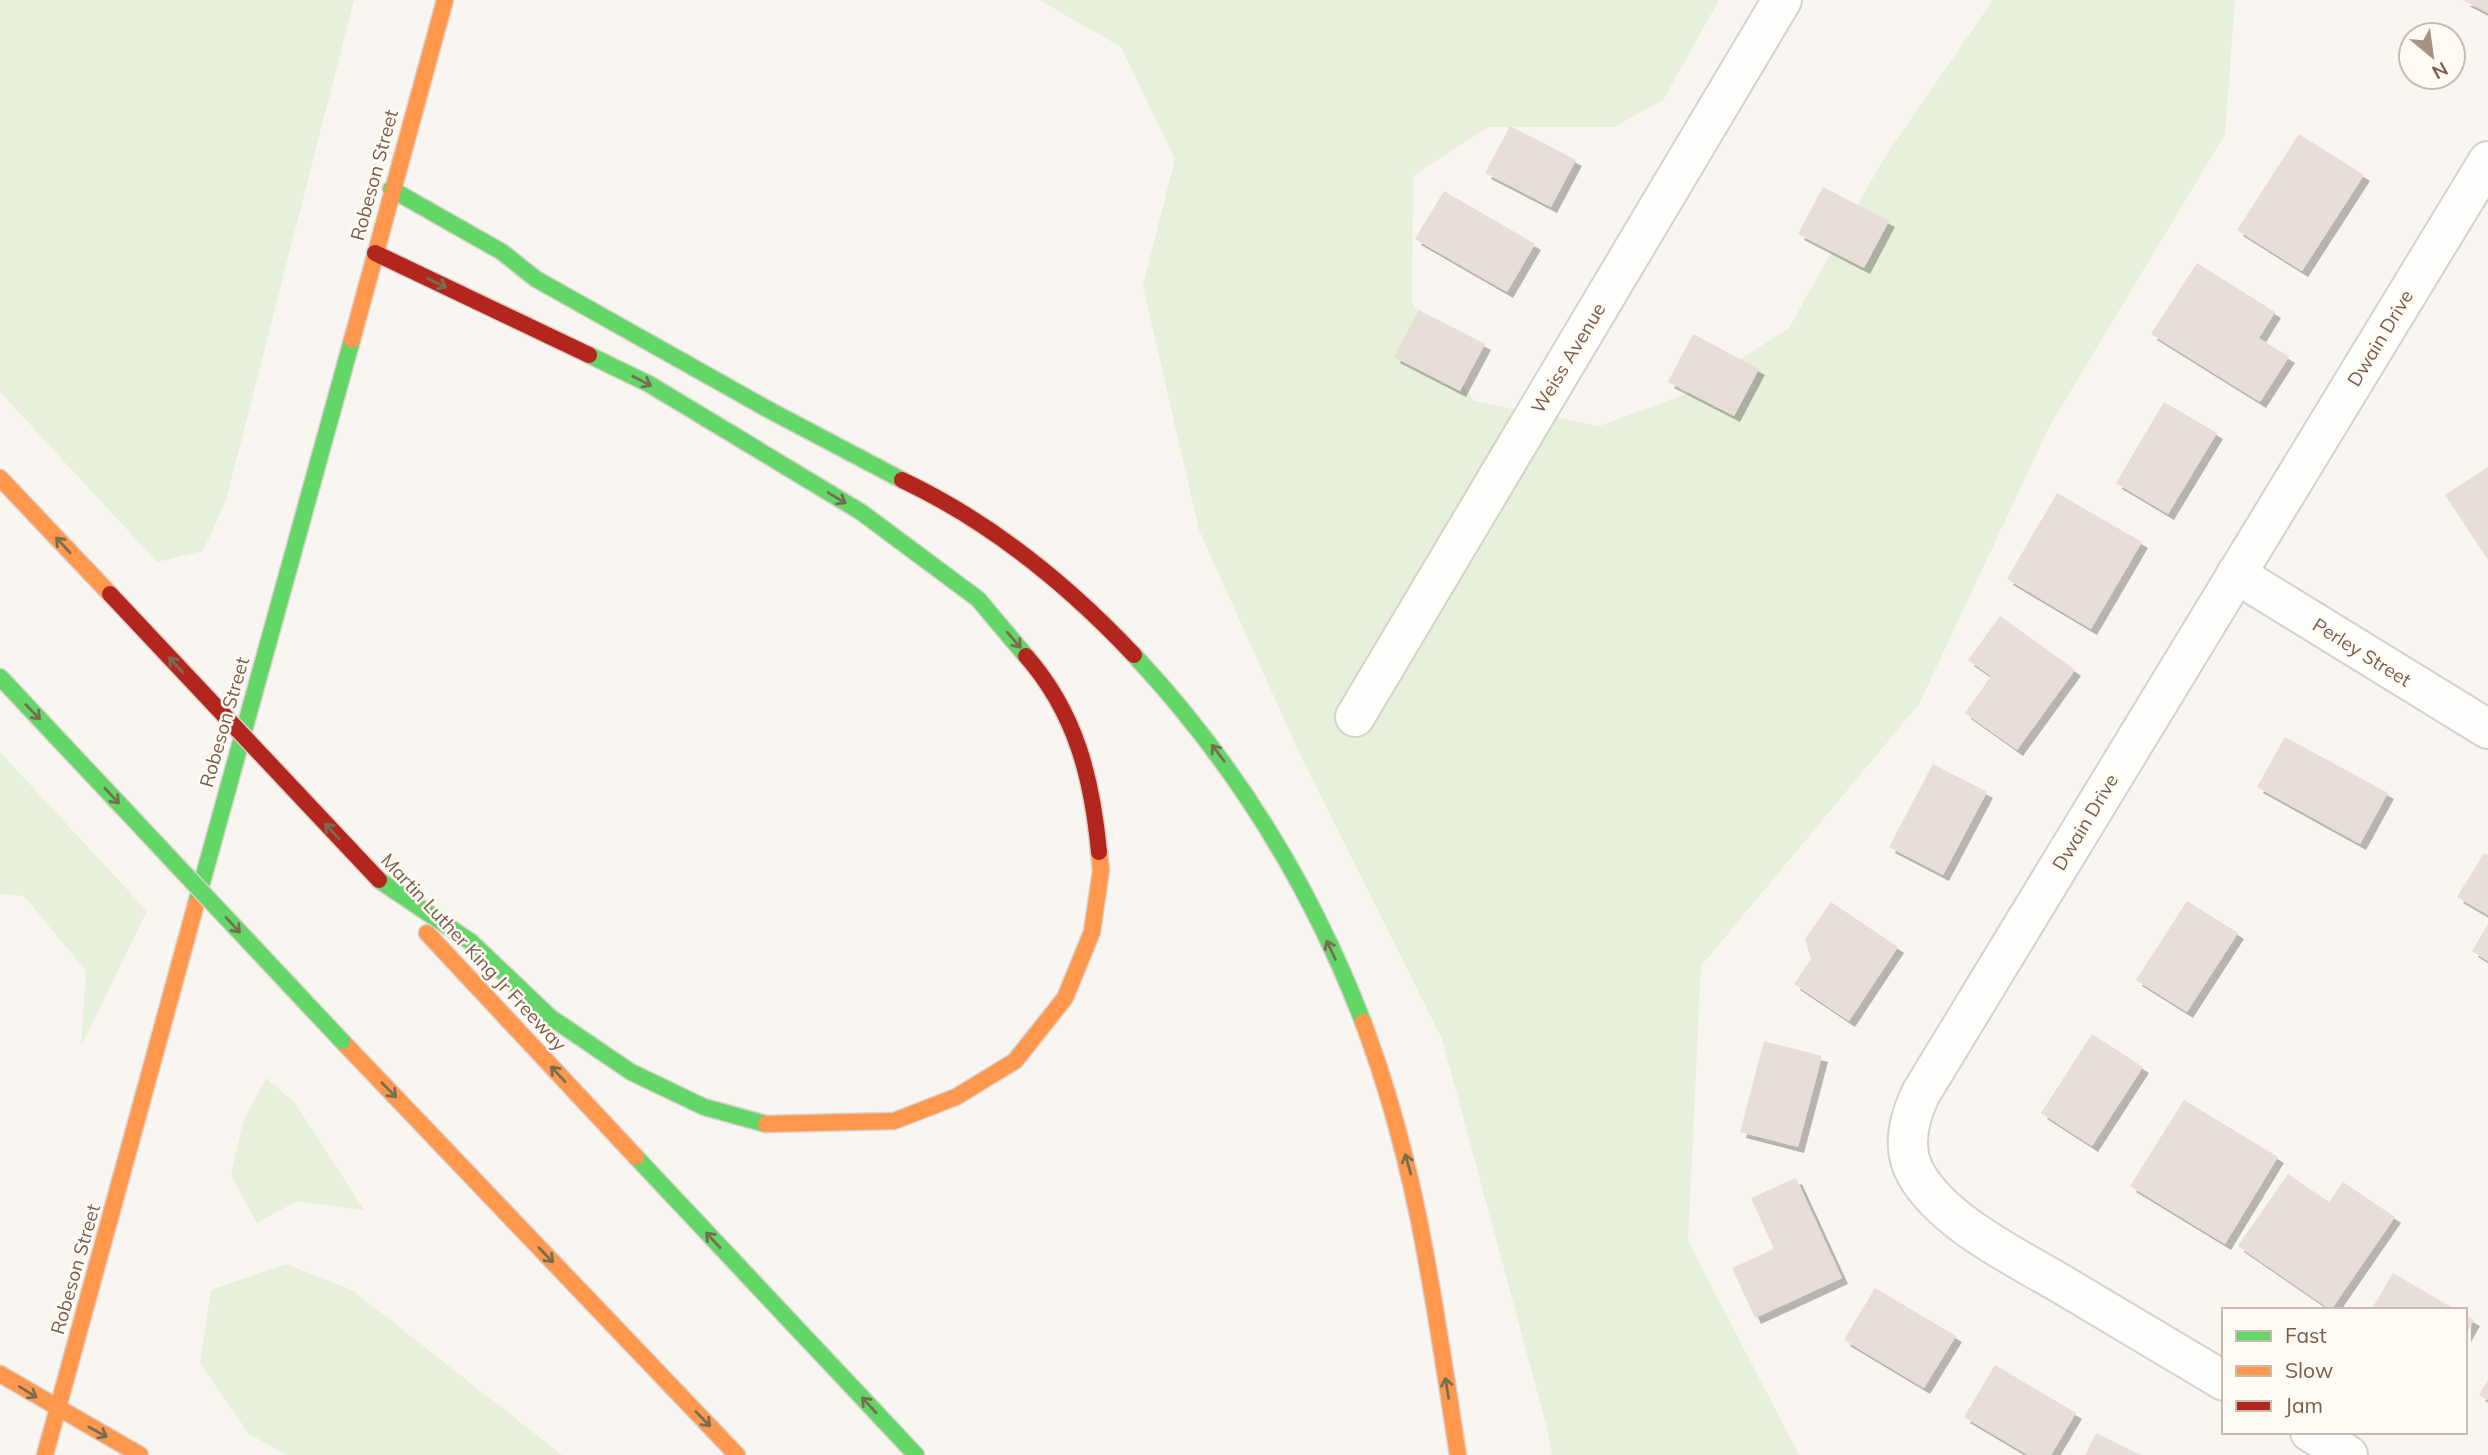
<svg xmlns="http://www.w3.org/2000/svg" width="2488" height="1455" font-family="Mulish,sans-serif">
<defs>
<filter id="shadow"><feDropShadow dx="6" dy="6" stdDeviation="0" flood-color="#0004"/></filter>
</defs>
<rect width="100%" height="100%" fill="#f9f5f0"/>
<path fill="#e7f0db" d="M0,0h354l-128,500 -23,51 -46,11 -157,-170z
M1039,0h680l-56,100 -49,27h-126l-75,49 -1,126 62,99 125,25 85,-31 105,-67 95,-170 109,-158h242l-10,134 -176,293 -130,277 -218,262 -13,275 111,214h-247l-5,-27 -105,-389 -144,-289 -99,-220 -56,-244 32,-127 -54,-112z
M0,752l147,159 -66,135 5,-75 -62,-75 -24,-2z
M266,1078l29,25 69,107 -67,-9 -40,22 -26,-48 12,-53z
M286,1264l66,26 210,165h-276l-37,-21 -49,-71 11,-73z"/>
<path fill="#e6ded7" filter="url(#shadow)" d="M2463,0h25v13z
M1510,126l66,34 -25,47 -66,-34z
M2299,134l65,41 -62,96 -65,-41z
M1823,187l66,34 -25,47 -66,-34z
M1444,191l91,53 -28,48 -92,-53z
M2197,263l78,49 -16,26 30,19 -29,45 -109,-68z
M1419,310l66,34 -25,47 -66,-34z
M1693,334l66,35 -25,47 -66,-34z
M2164,402l53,31 -49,81 -52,-31z
M2488,467v93l-43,-65z
M2057,493l85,49 -51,87 -84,-50z
M2000,616l75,54 -58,80 -52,-37 26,-37 -23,-16z
M2285,737l103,56 -28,51 -103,-57z
M1933,764l54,28 -44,83 -54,-28z
M2484,853l4,2v60l-31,-18z
M2187,901l51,32 -51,79 -51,-32z
M1831,902l67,45 -49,74 -55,-37 17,-25 -6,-20z
M2488,924v37l-16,-10z
M2092,1034l51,33 -51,79 -51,-33z
M1764,1041l58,15 -24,91 -58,-15z
M2184,1100l94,57 -53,87 -95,-58z
M2288,1174l41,28 14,-20 52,35 -64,93 -93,-64z
M1796,1178l46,100 -87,40 -23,-50 42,-19 -23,-51z
M2393,1273l63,37h-85z
M1875,1288l81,48 -32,52 -80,-48z
M2465,1315l9,5 -9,16z
M1995,1365l81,48 -25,42h-23l-64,-38z
M2488,1380v20l-9,-5z
M2096,1433l45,22h-56z"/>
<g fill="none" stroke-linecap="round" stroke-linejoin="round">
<g stroke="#d7d1cb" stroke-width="42">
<path id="street" d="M2236,574l252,155
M1355,717l427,-717
M2224,1381c-52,-31 -104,-62 -156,-93 -48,-29 -124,-64 -152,-114 -15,-26 -7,-56 5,-81l567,-932
M2310,1432l38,23"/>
</g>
<g stroke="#dad1cc" stroke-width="19">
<path id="fast" d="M391,189l111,63 34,27 235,132 131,69
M589,355l60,29 212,128 117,87 48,57
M1134,655c101,108 176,229 229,367
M0,677l186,198
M379,880l92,62 79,75 81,55 73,35 62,17
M196,904l156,-564
M636,1157l280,298"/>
</g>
<g stroke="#dad1cc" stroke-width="19">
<path id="slow" d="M352,340l93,-340
M0,478l110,116
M427,933l209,224
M1363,1022c55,146 71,281 95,433
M342,1041l395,414
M766,1124l128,-3 62,-24 59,-36 50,-63 27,-66 9,-62 -2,-18
M0,1374l140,81
M45,1455l151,-551"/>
</g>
<g stroke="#dad1cc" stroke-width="19">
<path id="jam" d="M375,253l214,102
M902,480c87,41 166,105 232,175
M1026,656c50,57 66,122 73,196"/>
</g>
<use href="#street" stroke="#fefefd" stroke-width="38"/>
<use href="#fast" stroke="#63d668" stroke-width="16"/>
<use href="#slow" stroke="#ff974d" stroke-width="16"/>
<use href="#jam" stroke="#b3261e" stroke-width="16"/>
<g stroke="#dad1cc" stroke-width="19" stroke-linecap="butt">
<path id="fast-bridge" d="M186,875l156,166"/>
</g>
<g stroke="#dad1cc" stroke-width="19" stroke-linecap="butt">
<path id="jam-bridge" d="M110,594l269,286"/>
</g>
<use href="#fast-bridge" stroke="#63d668" stroke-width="16"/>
<use href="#jam-bridge" stroke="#b3261e" stroke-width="16"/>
</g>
<defs><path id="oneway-shaft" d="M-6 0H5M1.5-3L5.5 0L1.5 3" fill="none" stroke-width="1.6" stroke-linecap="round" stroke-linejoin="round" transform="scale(1.75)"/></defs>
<g stroke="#776e51">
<use href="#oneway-shaft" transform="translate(437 283) rotate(26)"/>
<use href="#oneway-shaft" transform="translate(642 381) rotate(27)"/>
<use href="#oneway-shaft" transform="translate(837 498) rotate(31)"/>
<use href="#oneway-shaft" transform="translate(63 545) rotate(-133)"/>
<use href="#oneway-shaft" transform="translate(1014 640) rotate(49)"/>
<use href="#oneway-shaft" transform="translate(176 665) rotate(-133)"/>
<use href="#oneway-shaft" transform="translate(33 712) rotate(46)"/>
<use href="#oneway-shaft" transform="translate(1218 753) rotate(-127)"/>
<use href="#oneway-shaft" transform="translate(112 796) rotate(47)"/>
<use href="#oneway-shaft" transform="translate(332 831) rotate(-133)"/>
<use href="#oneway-shaft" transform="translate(233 925) rotate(47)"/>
<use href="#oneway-shaft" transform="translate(1331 950) rotate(-115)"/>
<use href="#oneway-shaft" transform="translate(558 1074) rotate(-133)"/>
<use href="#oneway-shaft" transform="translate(389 1090) rotate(46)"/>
<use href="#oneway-shaft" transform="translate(1408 1164) rotate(-106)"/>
<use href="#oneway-shaft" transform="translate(713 1240) rotate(-133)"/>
<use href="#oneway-shaft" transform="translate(546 1255) rotate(46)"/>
<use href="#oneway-shaft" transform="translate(1447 1388) rotate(-99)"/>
<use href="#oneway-shaft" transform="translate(28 1392) rotate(32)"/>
<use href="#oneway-shaft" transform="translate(869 1405) rotate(-133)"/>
<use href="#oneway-shaft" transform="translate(703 1419) rotate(46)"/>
<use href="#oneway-shaft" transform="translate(98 1432) rotate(29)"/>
</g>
<g text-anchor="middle" stroke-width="5" stroke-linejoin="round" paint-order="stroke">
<g font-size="19" fill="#7a5c4d" stroke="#fffaf3">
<text transform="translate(374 175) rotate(-75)" y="7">Robeson Street</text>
<text transform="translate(2380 338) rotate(-59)" y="7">Dwain Drive</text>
<text transform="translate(1568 358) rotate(-59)" y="7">Weiss Avenue</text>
<text transform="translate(2362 652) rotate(32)" y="7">Perley Street</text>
<text transform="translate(224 722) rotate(-74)" y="7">Robeson Street</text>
<text transform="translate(2085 822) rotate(-59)" y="7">Dwain Drive</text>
<text transform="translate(474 952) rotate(47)" y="7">Martin Luther King Jr Freeway</text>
<text transform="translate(75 1269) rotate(-74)" y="7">Robeson Street</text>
</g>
</g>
<rect x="2222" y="1308" width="245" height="126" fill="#fffaf3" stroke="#cabbb1" stroke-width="2"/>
<rect x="2236" y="1331" width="35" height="10" fill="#63d668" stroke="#cabbb1" stroke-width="2"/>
<text x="2285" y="1343" font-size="21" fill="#7a5c4d">Fast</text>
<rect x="2236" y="1366" width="35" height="10" fill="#ff974d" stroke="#cabbb1" stroke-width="2"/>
<text x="2285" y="1378" font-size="21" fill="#7a5c4d">Slow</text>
<rect x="2236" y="1401" width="35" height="10" fill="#b3261e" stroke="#cabbb1" stroke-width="2"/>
<text x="2285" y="1413" font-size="21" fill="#7a5c4d">Jam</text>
<g transform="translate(2432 56) rotate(151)"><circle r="33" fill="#fffaf3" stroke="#cabbb1" stroke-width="2"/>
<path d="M0-5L12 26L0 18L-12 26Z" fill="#a69286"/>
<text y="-10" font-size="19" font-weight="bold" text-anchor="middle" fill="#7a5c4d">N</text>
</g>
</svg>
